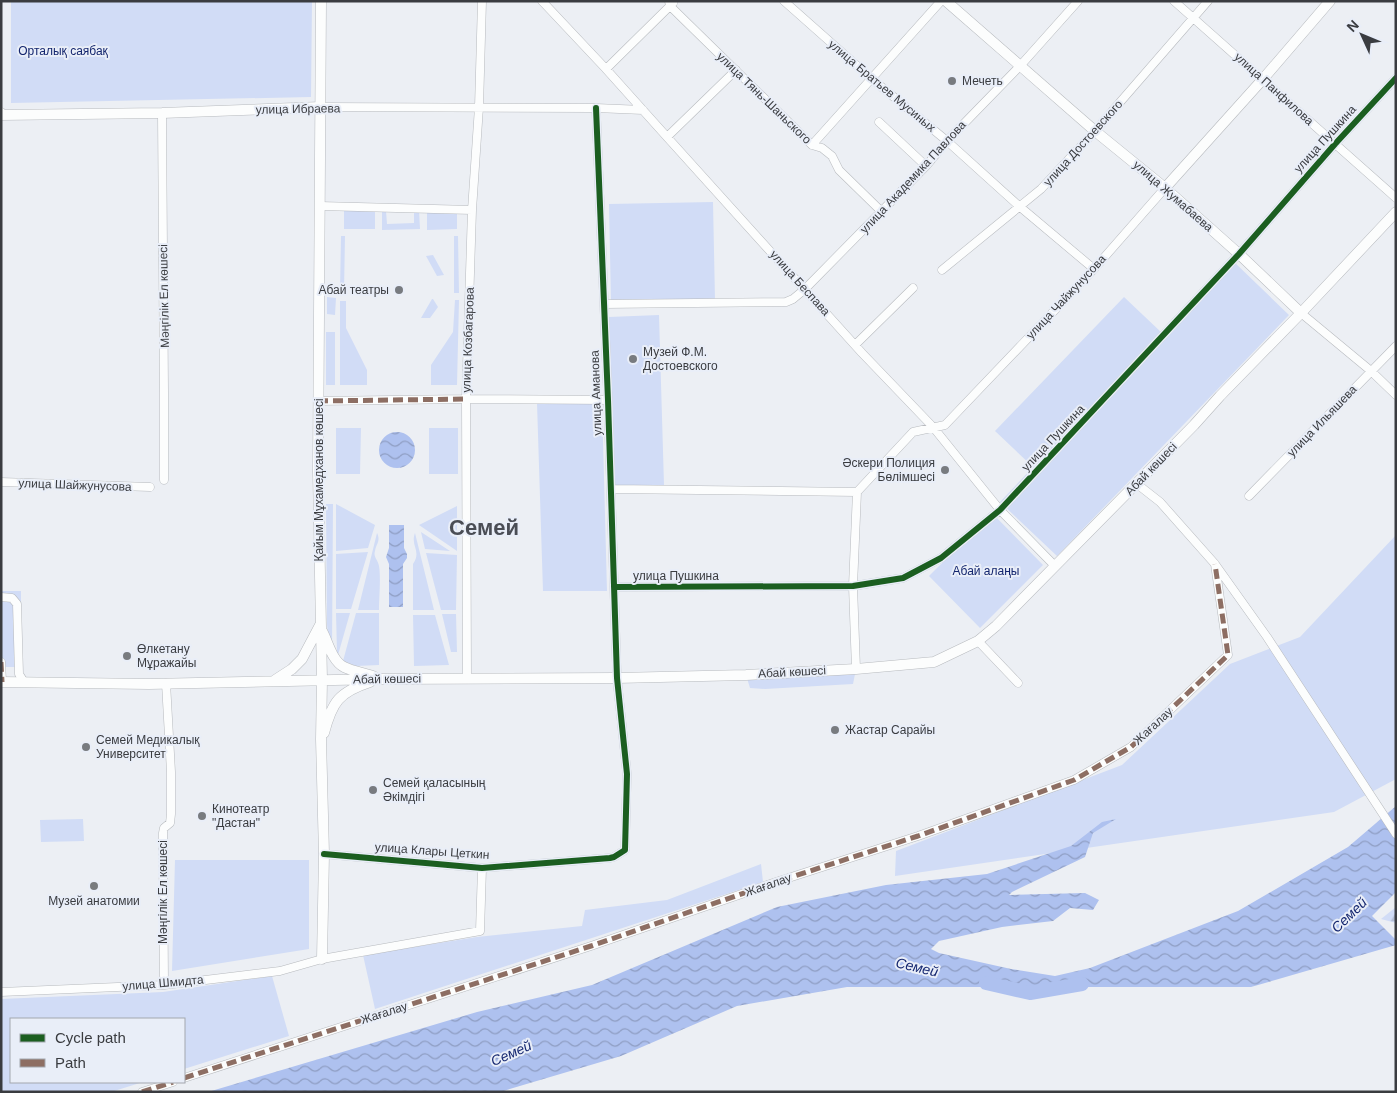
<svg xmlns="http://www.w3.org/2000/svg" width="1397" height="1093" font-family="Helvetica,sans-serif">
<defs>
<pattern id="forest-firs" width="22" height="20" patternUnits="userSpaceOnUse" patternTransform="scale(1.25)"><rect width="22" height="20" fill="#d1dcf6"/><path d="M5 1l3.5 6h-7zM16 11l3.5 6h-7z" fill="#b4bed4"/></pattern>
<pattern id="water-waves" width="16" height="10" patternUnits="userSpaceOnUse" patternTransform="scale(1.25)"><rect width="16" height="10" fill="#aec1ef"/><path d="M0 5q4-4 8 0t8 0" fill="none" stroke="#8f9ec3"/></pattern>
</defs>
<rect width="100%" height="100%" fill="#eceff4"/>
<path fill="#d1dcf6" d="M11,1h301l-1,96 -300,6z
M713,202l2,98 -104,3 -2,-99z
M382,210l4,1 1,13 27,-1v-13h5l1,19 -38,1z
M344,211h31v18h-31z
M427,211h30v18l-30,1z
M341,236h4l-1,56h-4z
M454,236h4l1,57h-5z
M433,255l11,20 -7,1 -11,-20z
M1232,260l57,55 -232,241 -57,-54 33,-35 -38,-36 129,-134 38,36z
M327,297l9,1 -1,17 -8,-1z
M432,299h1l5,8 -8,11h-9z
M455,300h4l-2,85h-26v-20l22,-33z
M340,301h6v27l21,42v15h-27z
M659,315l5,170 -49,2 -6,-170z
M326,332h9v53h-9z
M602,402l5,189h-64l-6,-188z
M336,428h25l-1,46h-24z
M429,428h29v46h-29z
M326,504h7l-1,145 -4,-13 -1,-12z
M336,504l39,21 -7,23 -32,3z
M457,506v45l-38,-26z
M992,513l51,52 -63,63 -51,-52z
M421,532l29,19 -25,-2z
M377,533c4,8 -1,11 -2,18 -2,6 3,9 4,15 2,11 0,32 0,44h-21z
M415,533l19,77h-21v-46c9,-13 -3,-18 2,-31z
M1396,535v244l-62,33 -439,64 1,-25 226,-86 108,-101 70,-27z
M368,552l-17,57h-15v-55z
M426,553l31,2 -1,55h-15z
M1,591h20v76h-20z
M336,613h14l-12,42 -1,-3z
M356,613h23v52l-23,1 -13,-5z
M442,614h14l1,38h-6z
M413,615h22l14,50 -35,1z
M856,669l-3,15 -88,5 -15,-1 -4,-13z
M83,819l1,22 -43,1 -1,-22z
M175,860h134v89l-137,22z
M761,864l2,18 -388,127 -12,-54 114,-18 105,-11 3,-16 82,-10z
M272,976l17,60 -105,33v-50h-173v63h132l-32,10h-110v-93l162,-7z"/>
<path fill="url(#forest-firs)" d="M1396,907v16l-15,-4z"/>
<path fill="url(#water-waves)" d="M379 450a18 18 0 1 1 36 0a18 18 0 1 1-36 0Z
M389,525h15v23l3,6v4l-4,6v43h-14v-43l-3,-7 3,-9z
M1396,806v86l-24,24 24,24v5l-145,42h-404l-110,19 -116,50 -121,36h-292l269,-80 115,-27 185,-78 109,-22 101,-11 84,-28 31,-24 14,-3 -23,14 -8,24 -73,35 -3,3 76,-2 14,7 -6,10 -23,-2 -17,13 -51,6 -63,14 -8,8 8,4 72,16 44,7 35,-8 148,-57 110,-64z"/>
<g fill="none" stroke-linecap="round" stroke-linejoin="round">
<path stroke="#aec1ef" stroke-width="14" d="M986,983l44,10 52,-9"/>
<g stroke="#b7babe" stroke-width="9">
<path id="street" d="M542,1l64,68 61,68 195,216 71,74 67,83 55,56
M669,1l1,5 142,139 10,3 10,8 7,14 43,42
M784,1l88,78 75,62 72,65 75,63
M1174,1l222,197
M606,69l67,-66
M321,107l275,1 47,2
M162,113l2,279v88
M879,122l47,44
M667,137l69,-67
M812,145l129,-144
M320,206l152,4
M942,270l99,-81 54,-58 113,-130
M604,304l182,-2 7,-3 12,-10 121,-123 21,-25 73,-75 58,-65
M1301,313l70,58 25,24
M855,345l58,-57
M318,401l148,-2 142,1
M1,482l149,5
M1137,484l23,18 55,62 52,73 129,197
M611,489l246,3 56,-60 32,-7 149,-156 71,-81
M1249,496l147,-150
M614,587l239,-1 50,-8 38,-20 59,-48 239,-256 96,-110 61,-66
M1,597l11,1 5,6 2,70 5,8
M978,641l40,42
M1,662l1,20
M856,669l-3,-83 4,-94
M467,679l-1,-280 6,-189 7,-103 3,-106
M324,854l158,14 128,-10 4,-1 11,-7 2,-76 -10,-96 -9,-278 -12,-292
M164,985l-1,-152 1,-5 6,-5 1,-9v-42l-5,-89
M1,992l163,-7 116,-14 42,-12 158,-28 2,-63
M184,1078l407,-132 185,-64 142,-46 156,-56 57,-33 97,-92 -13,-91
M142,1092l31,-10"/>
</g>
<g stroke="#b7babe" stroke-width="11">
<path id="secondary" d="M321,1l-3,470 4,209 -1,59 3,115 -2,105
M946,1l149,130 70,57 74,66 62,59
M1,113v2l161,-2 159,-6
M1165,188l98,-109 67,-78
M322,631c6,11 10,30 22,36 10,5 21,6 31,10
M275,680l17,-11 10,-10 18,-34
M1,682l148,2 231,-5 237,-1 129,-3 110,-6 78,-7 44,-21 18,-15 198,-201 26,-29 81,-83 95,-101
M324,733c8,-31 15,-41 46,-51"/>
</g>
<use href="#street" stroke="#fcfdfd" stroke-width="8"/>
<use href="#secondary" stroke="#fcfdfd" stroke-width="10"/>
<path stroke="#8d6e63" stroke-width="5" stroke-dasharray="10 5" stroke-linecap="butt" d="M318,401l148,-2
M1,662l1,20
M184,1078l407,-132 185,-64 142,-46 156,-56 57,-33 97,-92 -13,-91
M142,1092l31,-10"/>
<g stroke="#e9eef8" stroke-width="9">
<path id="cycleway" d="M614,587l239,-1 50,-8 38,-20 59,-48 239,-256 96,-110 61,-66
M324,854l158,14 128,-10 4,-1 11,-7 2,-76 -10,-96 -9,-278 -12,-292"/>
</g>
<use href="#cycleway" stroke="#1b5e20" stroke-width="6"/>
</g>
<g fill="#787b7f" stroke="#e9eef8" stroke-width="2">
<circle cx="952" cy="81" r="5"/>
<circle cx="399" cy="290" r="5"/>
<circle cx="633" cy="359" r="5"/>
<circle cx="945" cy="470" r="5"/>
<circle cx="127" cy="656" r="5"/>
<circle cx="835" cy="730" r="5"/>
<circle cx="86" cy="747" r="5"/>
<circle cx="373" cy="790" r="5"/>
<circle cx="202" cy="816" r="5"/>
<circle cx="94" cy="886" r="5"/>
</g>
<g text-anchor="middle" stroke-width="4" stroke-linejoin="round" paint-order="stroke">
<g font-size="12" fill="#14266e" stroke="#e9eef8">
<text x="63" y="55">Орталық саябақ</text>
<text x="986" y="575">Абай алаңы</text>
</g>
<g font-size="12" fill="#3a3c40" stroke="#e9eef8" text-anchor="start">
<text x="962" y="85">Мечеть</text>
<text x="389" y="294" text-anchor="end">Абай театры</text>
<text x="643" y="356">Музей Ф.М.<tspan x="643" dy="14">Достоевского</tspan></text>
<text x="935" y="467" text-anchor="end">Әскери Полиция<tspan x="935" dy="14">Бөлімшесі</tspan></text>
<text x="137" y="653">Өлкетану<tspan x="137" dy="14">Мұражайы</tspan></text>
<text x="845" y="734">Жастар Сарайы</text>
<text x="96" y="744">Семей Медикалық<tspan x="96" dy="14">Университет</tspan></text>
<text x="383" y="787">Семей қаласының<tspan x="383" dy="14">Әкімдігі</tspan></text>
<text x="212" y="813">Кинотеатр<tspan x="212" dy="14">"Дастан"</tspan></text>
<text x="94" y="905" text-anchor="middle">Музей анатомии</text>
</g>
<g font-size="12" fill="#3a3c40" stroke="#e9eef8">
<text transform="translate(882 86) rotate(40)" y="4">улица Братьев Мусиных</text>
<text transform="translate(1274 89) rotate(42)" y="4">улица Панфилова</text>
<text transform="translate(764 98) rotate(44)" y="4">улица Тянь-Шаньского</text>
<text transform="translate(298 109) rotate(-1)" y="4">улица Ибраева</text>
<text transform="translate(1325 139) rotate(-48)" y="4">улица Пушкина</text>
<text transform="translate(1083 143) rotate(-48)" y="4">улица Достоевского</text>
<text transform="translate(913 177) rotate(-47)" y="4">улица Академика Павлова</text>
<text transform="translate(1173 196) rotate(41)" y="4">улица Жумабаева</text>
<text transform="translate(800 283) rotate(48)" y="4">улица Беспава</text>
<text transform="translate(164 296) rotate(-91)" y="4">Мәңгілік Ел көшесі</text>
<text transform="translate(1066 297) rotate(-47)" y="4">улица Чайжунусова</text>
<text transform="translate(468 340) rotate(-88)" y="4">улица Козбагарова</text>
<text transform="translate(596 393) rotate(-92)" y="4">улица Аманова</text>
<text transform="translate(1322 421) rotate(-46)" y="4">улица Ильяшева</text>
<text transform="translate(1053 438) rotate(-47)" y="4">улица Пушкина</text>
<text transform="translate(1151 469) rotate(-46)" y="4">Абай көшесі</text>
<text transform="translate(319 480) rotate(-90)" y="4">Қайым Мұхамедханов көшесі</text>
<text transform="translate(75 485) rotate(2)" y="4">улица Шайжунусова</text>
<text x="676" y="580">улица Пушкина</text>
<text transform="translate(792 672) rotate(-3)" y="4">Абай көшесі</text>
<text transform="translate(387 679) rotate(-1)" y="4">Абай көшесі</text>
<text transform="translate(1153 726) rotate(-43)" y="4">Жағалау</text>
<text transform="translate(432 851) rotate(4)" y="4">улица Клары Цеткин</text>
<text transform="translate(768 885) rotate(-19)" y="4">Жағалау</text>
<text transform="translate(163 892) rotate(-90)" y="4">Мәңгілік Ел көшесі</text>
<text transform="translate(163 983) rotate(-5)" y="4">улица Шмидта</text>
<text transform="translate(384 1013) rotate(-18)" y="4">Жағалау</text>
</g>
<g font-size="14" font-style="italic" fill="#152770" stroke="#e9eef8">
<text transform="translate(1349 915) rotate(-44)" y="5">Семей</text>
<text transform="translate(917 967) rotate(13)" y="5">Семей</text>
<text transform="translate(511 1053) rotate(-24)" y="5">Семей</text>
</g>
<g font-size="22" font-weight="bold" fill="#4a4d55" stroke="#e9eef8">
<text x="484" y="535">Семей</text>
</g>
</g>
<rect width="1397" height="1093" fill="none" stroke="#3a3c40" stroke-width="5"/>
<rect x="10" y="1018" width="175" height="65" fill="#e9eef8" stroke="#a3a7ae"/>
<rect x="20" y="1034" width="25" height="8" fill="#1b5e20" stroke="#a3a7ae"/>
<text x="55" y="1043" font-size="15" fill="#3a3c40">Cycle path</text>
<rect x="20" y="1059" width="25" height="8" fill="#8d6e63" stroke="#a3a7ae"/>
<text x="55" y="1068" font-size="15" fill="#3a3c40">Path</text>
<g transform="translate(1362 35) rotate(314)" stroke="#e9eef8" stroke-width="4" paint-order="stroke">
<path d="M0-4L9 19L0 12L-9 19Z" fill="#3a3c40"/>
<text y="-8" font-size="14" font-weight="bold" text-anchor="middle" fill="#3a3c40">N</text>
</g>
</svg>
